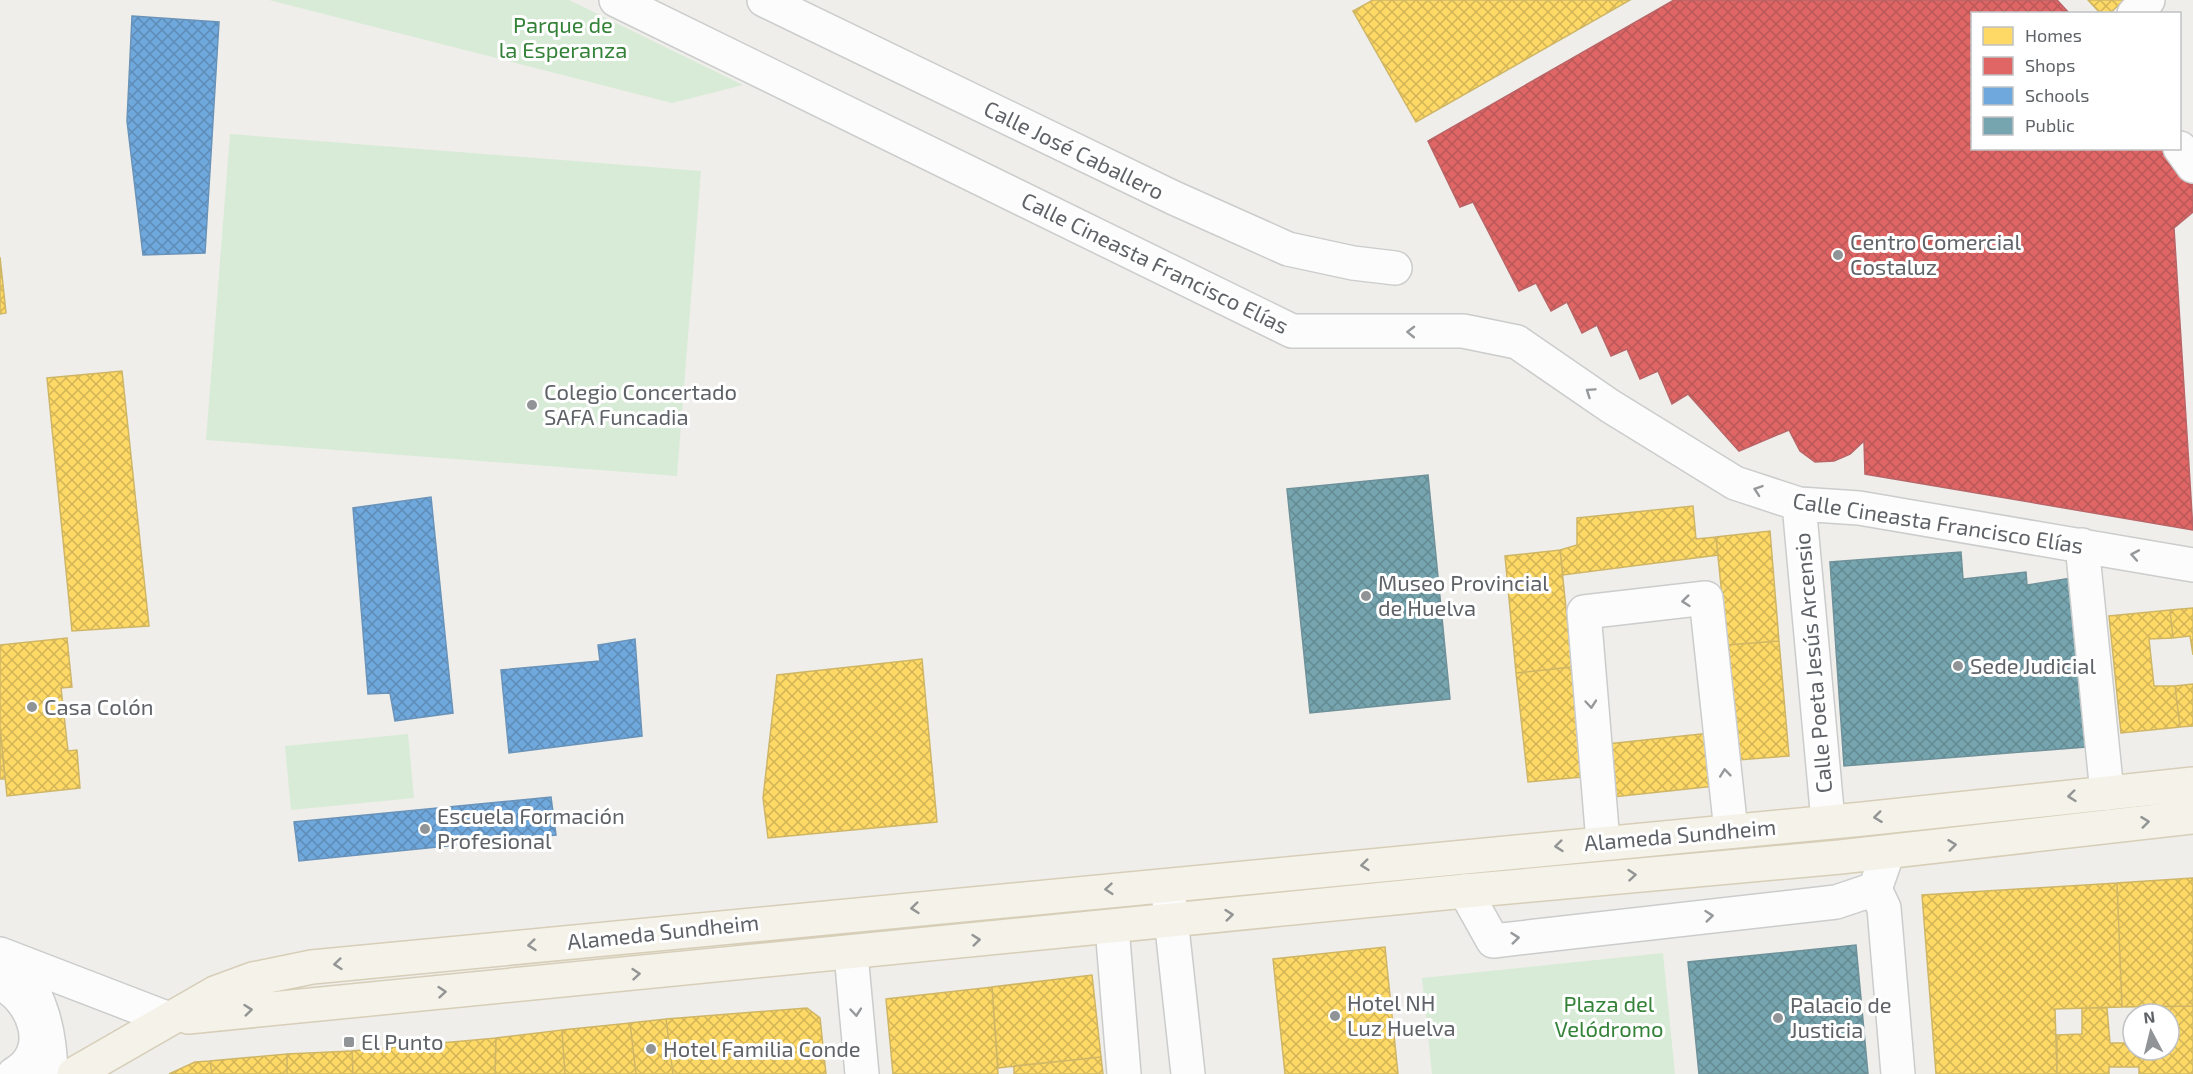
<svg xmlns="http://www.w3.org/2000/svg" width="2193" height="1074" font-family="'Exo 2',sans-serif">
<defs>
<pattern id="homes-cross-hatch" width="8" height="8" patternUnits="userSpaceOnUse" patternTransform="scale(1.5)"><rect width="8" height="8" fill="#ffd966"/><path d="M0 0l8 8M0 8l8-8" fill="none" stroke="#d2b458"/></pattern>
<pattern id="shops-cross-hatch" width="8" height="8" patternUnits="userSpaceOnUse" patternTransform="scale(1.5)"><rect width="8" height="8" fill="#e06666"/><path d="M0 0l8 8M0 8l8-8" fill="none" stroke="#b95858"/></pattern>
<pattern id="schools-cross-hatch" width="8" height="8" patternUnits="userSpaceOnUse" patternTransform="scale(1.5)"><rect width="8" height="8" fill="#6fa8dc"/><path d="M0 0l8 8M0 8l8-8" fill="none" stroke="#5e8cb6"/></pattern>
<pattern id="public-cross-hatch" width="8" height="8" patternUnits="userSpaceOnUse" patternTransform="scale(1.5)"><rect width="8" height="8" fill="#76a5af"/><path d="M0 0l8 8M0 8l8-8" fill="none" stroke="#648a92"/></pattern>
</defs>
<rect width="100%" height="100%" fill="#efeeea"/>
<path fill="#d8ebd6" d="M269,0h300l174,85 -71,18z
M230,134l471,37 -24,305 -471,-36z
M408,734l6,64 -123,12 -6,-64z
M1663,953l12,121h-243l-10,-96z"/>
<path fill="url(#homes-cross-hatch)" stroke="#cfb667" stroke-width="1.5" d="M1373,0h257l-214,122 -63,-111z
M2088,0h36l-15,14h-8z
M0,257l6,56 -6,1z
M122,371l27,255 -77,5 -25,-253z
M1693,506l3,33 20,-2 2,18 -155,20 -3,-25 17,-5v-27z
M1770,531l9,110 -52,4 -11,-108z
M1560,550l12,117 -56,6 -11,-117z
M2193,608v47l-3,-19 -17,2 -3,-28z
M2170,610l3,28 -24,1 5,47h21l5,41 -59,6 -12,-117z
M67,638l5,49 -11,1 7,63 9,-1 3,38 -73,8 -7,-69v-82z
M1779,641l10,115 -51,4 -11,-115z
M922,659l15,163 -169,16 -5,-40 14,-123z
M1572,667l10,110 -54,5 -12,-109z
M2193,684v42l-13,1 -5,-41z
M0,727l5,52h-5z
M1710,733l5,53 -102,11 -6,-53z
M2193,878v128l-71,1 -5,-124z
M2117,883l5,124 -67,2 2,65h-121l-14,-179z
M1385,947l13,127h-113l-12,-115z
M1092,975l9,82 -103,11 -6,-81z
M992,987l6,87h-105l-7,-75z
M2193,1006v68h-54v-7h-30v7h-52v-39l25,-1v-26h25l3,35h23v7h36v-36h-26l-1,-7z
M807,1008l13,10 6,56h-153l-7,-55z
M666,1019l7,55h-37l-6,-51z
M630,1023l6,51h-71l-3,-44z
M562,1030l3,44h-70l1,-36z
M496,1038l-1,36h-142l-1,-23z
M352,1051l1,23h-66v-20z
M287,1054v20h-75l-2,-13z
M1101,1057l2,17h-89v-8z
M210,1061l2,13h-43l26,-12z"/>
<path fill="url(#shops-cross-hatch)" stroke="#b96567" stroke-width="1.5" d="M1674,0h383l13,14h-98v134h208l13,18v46l-19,16 19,302 -328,-56 -1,-33 -14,13 -16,7 -19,1 -15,-11 -11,-21 -50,21 -51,-57 -16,10 -14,-33 -18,8 -13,-30 -16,7 -14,-31 -15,8 -15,-31 -16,9 -15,-28 -17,8 -46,-89 -13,5 -32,-66z"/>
<path fill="url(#schools-cross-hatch)" stroke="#6a93b9" stroke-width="1.5" d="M132,16l87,6 -14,231 -62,2 -16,-134z
M431,497l22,216 -58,8 -5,-28 -22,1 -15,-186z
M635,639l7,97 -133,17 -8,-83 99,-9 -2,-16z
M551,797l5,38 -257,26 -5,-39z"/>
<path fill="url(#public-cross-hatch)" stroke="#6f919a" stroke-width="1.5" d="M1428,475l22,224 -140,14 -23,-224z
M1961,552l2,27 63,-7 1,13 44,-7 15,169 -242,19 -14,-204z
M1856,945l12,129h-169l-11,-112z"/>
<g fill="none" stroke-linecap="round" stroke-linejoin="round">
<g stroke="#cbcccc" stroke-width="36">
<path id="minor" d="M616,0l676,331h171l54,11 93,64 125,77 64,21 60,4 334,57
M764,0l410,198 114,51 65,14 42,5
M2134,14l14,-14
M2180,148l13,18
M1799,504l29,317
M2082,545l25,248
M1603,842l-19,-230 122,-14 25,233
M1875,889l9,19 14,166
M1168,891l20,183
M1465,891l28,50 343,-39 39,-13 13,-37
M1112,927l12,147
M0,954l169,65
M851,954l11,120
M19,963c22,39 31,65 32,111
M0,983c35,17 53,69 14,91"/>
</g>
<g stroke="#d7ceb8" stroke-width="36">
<path id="major" d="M188,1017l1277,-126 375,-34 353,-40
M74,1074l141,-81 38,-14 59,-12 1551,-148 330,-35"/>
</g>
<use href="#minor" stroke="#fdfcfc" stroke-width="33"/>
<use href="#major" stroke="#f4f2e9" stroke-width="33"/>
</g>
<defs><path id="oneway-chevron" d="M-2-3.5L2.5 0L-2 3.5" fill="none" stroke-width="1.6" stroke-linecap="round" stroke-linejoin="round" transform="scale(1.5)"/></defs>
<g stroke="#96999c">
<use href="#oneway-chevron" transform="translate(1411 332) rotate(-179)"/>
<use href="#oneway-chevron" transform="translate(1590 392) rotate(-146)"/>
<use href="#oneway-chevron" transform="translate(1758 490) rotate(-161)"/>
<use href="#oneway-chevron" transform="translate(2135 555) rotate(-170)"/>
<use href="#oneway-chevron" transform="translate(1686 601) rotate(174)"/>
<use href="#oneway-chevron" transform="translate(1591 704) rotate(85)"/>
<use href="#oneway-chevron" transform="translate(1725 773) rotate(-96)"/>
<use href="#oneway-chevron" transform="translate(1709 916) rotate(-6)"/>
<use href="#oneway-chevron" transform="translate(1515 938) rotate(-6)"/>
<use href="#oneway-chevron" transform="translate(856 1012) rotate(85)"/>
</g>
<g stroke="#939595">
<use href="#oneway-chevron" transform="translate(2072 796) rotate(174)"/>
<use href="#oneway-chevron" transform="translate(1878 817) rotate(173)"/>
<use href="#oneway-chevron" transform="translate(2145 822) rotate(-7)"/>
<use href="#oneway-chevron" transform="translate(1952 845) rotate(-7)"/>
<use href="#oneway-chevron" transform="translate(1559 846) rotate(174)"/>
<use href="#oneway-chevron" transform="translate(1365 865) rotate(174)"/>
<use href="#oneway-chevron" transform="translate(1632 875) rotate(-5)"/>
<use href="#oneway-chevron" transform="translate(1109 889) rotate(175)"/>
<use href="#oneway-chevron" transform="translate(915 908) rotate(174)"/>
<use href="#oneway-chevron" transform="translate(1229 915) rotate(-6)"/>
<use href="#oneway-chevron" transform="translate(976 940) rotate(-6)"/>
<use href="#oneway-chevron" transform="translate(532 945) rotate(174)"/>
<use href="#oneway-chevron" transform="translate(338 964) rotate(174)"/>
<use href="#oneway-chevron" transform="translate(636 974) rotate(-5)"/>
<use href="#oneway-chevron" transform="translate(442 992) rotate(-5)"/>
<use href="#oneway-chevron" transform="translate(248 1010) rotate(-6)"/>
</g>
<g fill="#919496" stroke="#fff" stroke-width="2">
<circle cx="1838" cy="255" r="6"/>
<circle cx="532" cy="405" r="6"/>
<circle cx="1366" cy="596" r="6"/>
<circle cx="1958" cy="666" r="6"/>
<circle cx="32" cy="707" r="6"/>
<circle cx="425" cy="829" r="6"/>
<circle cx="1335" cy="1016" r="6"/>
<circle cx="1778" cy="1018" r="6"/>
<rect x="343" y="1036" width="12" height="12" rx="3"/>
<circle cx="651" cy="1049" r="6"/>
</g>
<g text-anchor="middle" stroke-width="6" stroke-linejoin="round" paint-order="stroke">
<g font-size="22" fill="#348238" stroke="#fff">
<text x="563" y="33">Parque de<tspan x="563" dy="25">la Esperanza</tspan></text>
<text x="1609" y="1012">Plaza del<tspan x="1609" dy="25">Velódromo</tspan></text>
</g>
<g font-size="22" fill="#5f6368" stroke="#fff">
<text transform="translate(1074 150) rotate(26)" y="8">Calle José Caballero</text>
<text transform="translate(1155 263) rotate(26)" y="8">Calle Cineasta Francisco Elías</text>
<text transform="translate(1938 523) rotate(9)" y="8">Calle Cineasta Francisco Elías</text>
<text transform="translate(1813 663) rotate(-95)" y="8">Calle Poeta Jesús Arcensio</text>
<text transform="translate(1680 835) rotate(-5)" y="8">Alameda Sundheim</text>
<text transform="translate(663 932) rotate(-6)" y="8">Alameda Sundheim</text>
</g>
<g font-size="22" fill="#5f6368" stroke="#fff" text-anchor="start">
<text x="1850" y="250">Centro Comercial<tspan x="1850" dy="25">Costaluz</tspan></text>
<text x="544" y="400">Colegio Concertado<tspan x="544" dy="25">SAFA Funcadia</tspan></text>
<text x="1378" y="591">Museo Provincial<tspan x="1378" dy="25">de Huelva</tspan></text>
<text x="1970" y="674">Sede Judicial</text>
<text x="44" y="715">Casa Colón</text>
<text x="437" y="824">Escuela Formación<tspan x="437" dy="25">Profesional</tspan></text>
<text x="1347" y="1011">Hotel NH<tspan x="1347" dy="25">Luz Huelva</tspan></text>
<text x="1790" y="1013">Palacio de<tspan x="1790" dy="25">Justicia</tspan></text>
<text x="361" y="1050">El Punto</text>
<text x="663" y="1057">Hotel Familia Conde</text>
</g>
</g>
<rect x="1971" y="12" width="210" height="138" fill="#ffffff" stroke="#bfc1c3" stroke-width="1.5"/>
<rect x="1983" y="27" width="30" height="18" fill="#ffd966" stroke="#bfc1c3" stroke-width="1.5"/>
<text x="2025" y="42" font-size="18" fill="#5f6368">Homes</text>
<rect x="1983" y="57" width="30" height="18" fill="#e06666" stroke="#bfc1c3" stroke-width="1.5"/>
<text x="2025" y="72" font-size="18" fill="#5f6368">Shops</text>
<rect x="1983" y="87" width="30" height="18" fill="#6fa8dc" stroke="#bfc1c3" stroke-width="1.5"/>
<text x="2025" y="102" font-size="18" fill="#5f6368">Schools</text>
<rect x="1983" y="117" width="30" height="18" fill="#76a5af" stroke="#bfc1c3" stroke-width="1.5"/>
<text x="2025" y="132" font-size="18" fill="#5f6368">Public</text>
<g transform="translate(2151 1032) rotate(353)"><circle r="28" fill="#ffffff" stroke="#bfc1c3" stroke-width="1.5"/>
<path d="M0-4.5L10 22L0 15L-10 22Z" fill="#919496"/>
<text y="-9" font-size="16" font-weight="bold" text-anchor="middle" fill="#5f6368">N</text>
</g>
</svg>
